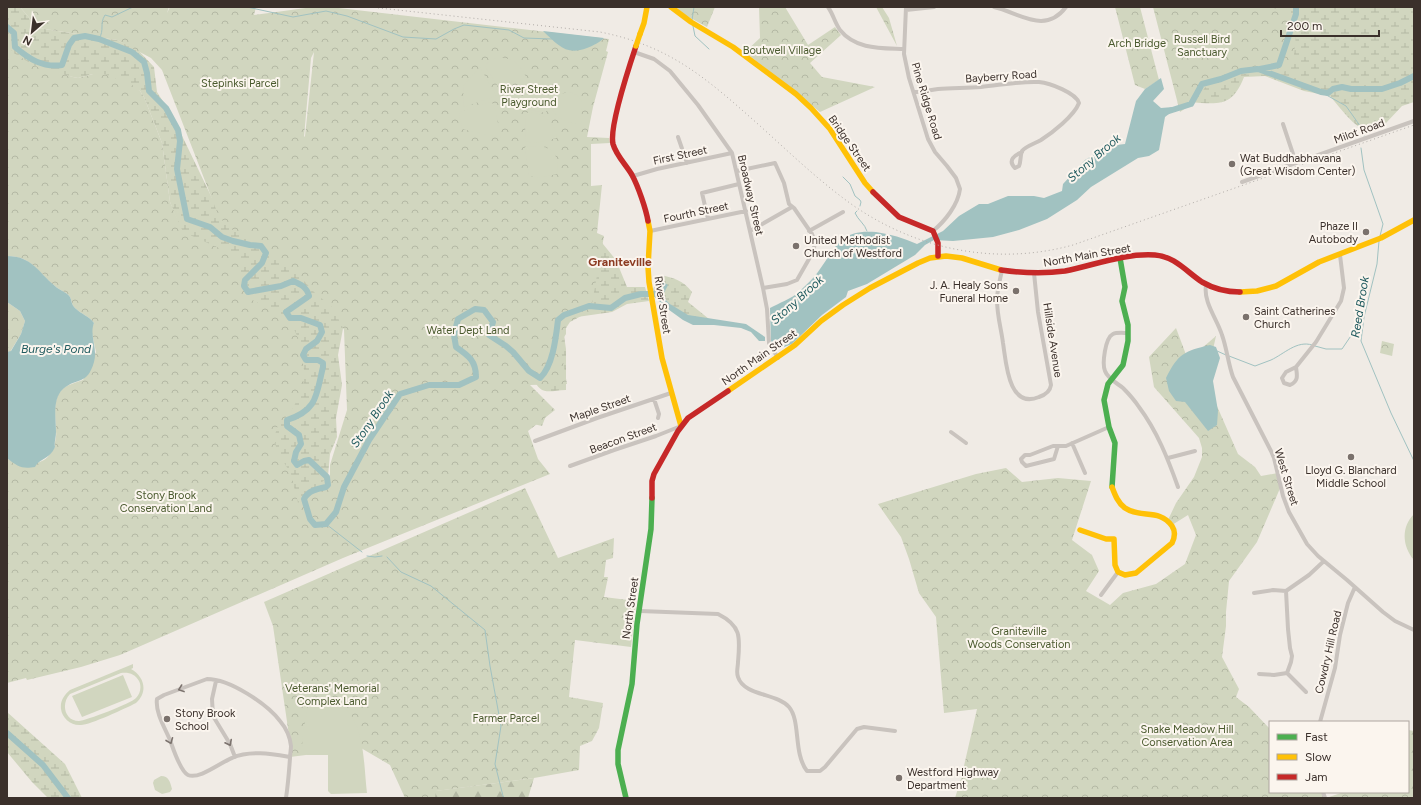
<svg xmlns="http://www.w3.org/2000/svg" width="1421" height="805" font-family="Figtree,sans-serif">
<defs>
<pattern id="forest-firs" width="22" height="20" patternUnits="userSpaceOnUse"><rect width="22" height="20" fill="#d1d6bf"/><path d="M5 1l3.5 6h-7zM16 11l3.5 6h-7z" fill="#b4b8a4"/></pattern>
<pattern id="wetland-marsh" width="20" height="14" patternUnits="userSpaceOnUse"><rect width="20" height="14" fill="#d1d6bf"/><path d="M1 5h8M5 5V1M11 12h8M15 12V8" fill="none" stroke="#b4b8a4"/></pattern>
<pattern id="park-crowns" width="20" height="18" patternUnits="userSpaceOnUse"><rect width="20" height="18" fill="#d1d6bf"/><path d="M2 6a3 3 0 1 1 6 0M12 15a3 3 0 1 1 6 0" fill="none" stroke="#b4b8a4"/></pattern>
</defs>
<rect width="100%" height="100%" fill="#f0ebe5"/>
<path fill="url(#forest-firs)" d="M534,778l-6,20h-93v-7z"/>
<path fill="url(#wetland-marsh)" d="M7,7h13l18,21 79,12 21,10 16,17 3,25 16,25 39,81 54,25 79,95 -7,37 4,30 -6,33 1,19 -7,17 -2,22 2,21 251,-280 35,43 11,27h18l4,14 -22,3 -15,8 -42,6 -7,11 3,20v41c-18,1 -26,6 -33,-13l-15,-1 29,37 -5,13 -13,-3 -228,151 -86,-257 -45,-115 -8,-59 -18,-46 -4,-6 -47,-17 -15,4 -5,-1c-16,-4 -57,-12 -64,-29 -4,-12 -2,-28 -2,-41z
M1251,7h163v95l-12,4 -16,17 -17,10c-16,-7 -28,-24 -39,-37l-26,-5 -39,-15 -21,1c-12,31 -26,27 -55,25l-5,-6z
M660,275c14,3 23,5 32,17l-4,10 21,17c-7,-1 -16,-1 -22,-4 -10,-5 -24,-14 -27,-25l-3,2 -5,-1z
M7,712l58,52 17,34h-34l-16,-16 -25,-30z"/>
<path fill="url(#park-crowns)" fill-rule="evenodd" d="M20,7h149l-2,6 3,-6h86l-2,8 59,-8h17l279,32 -3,12 2,1 -15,55 -6,30 22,1 1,5 -19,1v42l11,-1 -5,48 7,3 -13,73 -2,-1 2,7h-8l-13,7 -4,6v6l-6,10 7,40 -37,1 25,25 -27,21 10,28 12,15 -207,84 -223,97 -39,12 -54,13 -1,-2 -19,5v-225c9,8 27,8 37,2 5,-3 8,-9 11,-13 -1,-5 2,-10 1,-15 0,-14 -5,-36 9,-45 5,-3 12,-5 18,-7l13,-28 -5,-23 3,-6c-5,-7 -13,-9 -19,-15 -4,-4 -3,-7 -5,-11 -3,-5 -11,-7 -15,-11 -17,-13 -23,-30 -48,-30v-217l5,13 23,14 38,11 5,1 15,-4h12l27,11 8,6 4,6 18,46 8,59 13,30 45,20 12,10 1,22 4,10 9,7 24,11 5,7 10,8 6,13 5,30 -1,18 -6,13 -10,16 -9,8 -4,13 3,13 14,23 7,29 31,-27 1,4v-15l17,-55 -3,-80 -11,-22 -19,-16 -27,-30 -29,-20 -27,-13 -12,-12 -57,-147 -11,-12 -34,-18 -79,-12zM314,52l-9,84 -1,1 7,-79z
M676,7h39l-8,20 -22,-12z
M759,7h26l23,38 27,-18 6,8 -31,28 12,14 53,10 -55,25 -75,-60 15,-14z
M876,7h6l7,11 8,28z
M1115,7h25l19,73 -14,9 -10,-4z
M1153,7h117l16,5 11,13 -4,40 -12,9 -28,1 -22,-2 -24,12 -6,8 -11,6 -4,9 -6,4z
M7,302l13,9 5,10 -4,13 -11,18h-3z
M1176,328l12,32 28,-24 -10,45 32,73 17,13 6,9 17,-3 3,13 -24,56 -28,39 -3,31v14l-4,31 17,32 -3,8 13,10 21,22v63h53l3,6 18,-6h64v-62l6,1v67h-459l6,-19 16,-70 -33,4 -8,-96 -17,-24 -10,-34 -8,-22 -23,-33 98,-30 30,-6 16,14 36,-4 33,3 -19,59 20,15 7,16 -13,20 24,14 13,-12 33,-9 29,-20 11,-29 -8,-20 -16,10 -4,-5 8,-17 18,-26 8,-20v-9l-3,-10 -45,-51 -5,-30z
M1382,341l12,3 -2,12 -12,-3z
M525,488l33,70 56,-20 -1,20 -7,2 -2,17h4l-4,20 32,4 -5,46 -56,-7 -6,57 34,6 -4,25 -7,13 -12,5 -1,24 -45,8 -98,13 -1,7h-30l-15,-33 -29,-17 -71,9 1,-8 -18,-123 -9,-24z"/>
<path fill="#d1d6bf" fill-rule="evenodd" d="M498,57c16,2 20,5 28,20l-25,14 -17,-26z
M480,67l16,29 -32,11 -1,-21z
M525,88l24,2 -3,23 -21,-4z
M570,92l7,3 5,6 -1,22c-16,2 -27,-6 -32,-21l5,-7z
M489,102l5,2 7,34 -39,-9 -3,-17z
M531,112c15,3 24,11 26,26 -9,2 -22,7 -31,3l-1,-7 1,-21z
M537,146c20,2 20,10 21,28 -8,1 -22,6 -29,1l-4,-28z
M1414,514v46c-12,-14 -13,-33 0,-46z
M133,664v4l-2,1c14,8 17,23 5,34 -10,5 -46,22 -55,22 -10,1 -19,-7 -20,-16 -1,-8 3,-14 9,-19zM121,673c8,-1 14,1 18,8 3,6 1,13 -3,17 -4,5 -51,23 -57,23 -15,0 -18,-18 -9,-27z
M123,675l9,22 -50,20 -10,-21z
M310,696c57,2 52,55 57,97l-36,1 -3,-3v-36h-21l-4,-5 -1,-11z
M161,776c8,0 9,6 11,13l-2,3 -8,2 -7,-4 -2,-7 1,-3z"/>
<path fill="#a1c2c1" d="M543,31l61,7c-5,5 -10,7 -17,10 -21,8 -29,-3 -44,-17z
M1161,78l3,11 -11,12 8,7 12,-1 1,3 -9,7 -6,33 -10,6 -11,2 -47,29 -14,13 -30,19 -28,11 -26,7 -40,4 -19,-1 -9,5 -10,10 -48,29 -19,7 -2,6 -24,18 -30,29 -8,3h-6l-7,-2 -1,-37c9,-5 21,-9 29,-16 7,-7 16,-15 21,-23 17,-24 21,-40 56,-37 14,2 28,6 41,12l26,-13 16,-15 20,-12h9l20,-8h26l10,2 18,-7 1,-7 22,-24 23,-14 17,-2 11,-43 9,-12z
M7,256c25,0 31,16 48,30 4,4 12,6 15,11 2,4 1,7 5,11 6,6 14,8 19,15 -5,12 4,25 0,39 -7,24 -17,15 -31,27 -11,10 -7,30 -7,43 0,6 -2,10 -1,15 -5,12 -15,11 -20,20 -13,2 -17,0 -28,-9v-106l4,-1 10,-17 4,-13 -5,-10 -13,-9z
M661,283h4l3,2 -4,8 -3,2 9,9 18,11 58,9 19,13v4h-6l-8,-9 -10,-4 -27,-3h-21l-10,-5 -18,-13 -11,-11 -2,-5 5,1 3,-2z
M1210,345l6,2 4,11 -7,23 5,30 -1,14 -9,6 -23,-29 -9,-1 -7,-10 -3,-13c12,-24 18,-27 44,-33z"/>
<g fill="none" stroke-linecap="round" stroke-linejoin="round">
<path stroke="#a1c2c1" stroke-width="1" d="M247,7l46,10 33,-6 21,5 56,21 33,2 18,-10 10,-4 45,5 15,8 28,1
M692,20l2,-13
M693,26l2,10 14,13
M99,39c6,-10 0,-14 6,-24l7,2 21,-10
M1321,92l25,14 17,24 1,6
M1361,148l3,22 19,54 -3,12
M843,177l7,7 5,12 5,4 1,2 -1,4
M857,211l-2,2c3,7 10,11 12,18
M1379,241l-2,23 -13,53 -3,24 30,72 23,48
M1315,346l11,3h16l21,-31
M1217,351l9,4
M1229,356l26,10c5,-2 11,-4 16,-6 13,-6 26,-20 41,-15
M326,524l36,28
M367,556l8,1 7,-1
M387,557l14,15 30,14 54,44 5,36 11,60 -6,38 8,32 2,2"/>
<path stroke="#a1c2c1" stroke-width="6" d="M7,27l7,6 1,14c14,12 28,21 47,18l7,-20 5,-7 11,-2 14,3 33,13 12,10 3,11 2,18 17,17 12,22 2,11 -3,28 10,50 23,8 12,10 11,4 17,4 11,1 5,7 -4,10 -17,17 -1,6 4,6 33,-6 12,-5c7,3 14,6 16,15l-23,16 4,6h11l19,7 2,7 -5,9 -11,8 -3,6 3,5h12l5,3v4c-7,28 -5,43 -36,53v6l12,9 2,9 -5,8 -2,9 3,4 7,-4 5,-1 18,17 1,8 -2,2c-10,2 -18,4 -22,12l6,20 5,6 11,-1 10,-12 8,-25 25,-47 31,-46 29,-9h30l17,-8c0,-16 -7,-21 -20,-30l-2,-12 4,-16 17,-10 9,1 9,12 -4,13 17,11 7,6 16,19 11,7c13,-12 16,-41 18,-58l6,-5 25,-9 22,2 14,-10 16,-4h14
M1260,69l19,-4 17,-51v-7
M1166,112l25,-8 11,-20 19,-5 20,-8 17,-2 63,23 7,1 5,-4 9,-2 9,2h31l18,-6 14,-7
M7,733l36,32 25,33"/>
<path stroke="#c9c3be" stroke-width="4" d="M828,7c5,7 7,16 12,23 16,20 42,18 64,19
M906,7l-2,47 5,24 19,61 7,13 12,14 9,12 4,11c-2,16 -15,32 -27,42
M994,7c26,6 51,28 72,0
M906,10l28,-3
M634,52l20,7 16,12 28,34 34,48 31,135 4,21 2,34 9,15
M914,92c8,0 16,-2 24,-3 14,-1 29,-1 43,-2 20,-2 39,-6 58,-5 11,1 37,11 40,21 -5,13 -27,30 -38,37 -5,3 -15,6 -19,11 -2,5 -1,11 -3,15l-4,2c-8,-8 0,-13 7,-16
M1283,124l13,39
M678,137l9,26
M737,171l38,-8 9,20 5,21 5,4 18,26 3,9 -2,9 -16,28 -10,4 -24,4
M633,176l24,-7 75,-16
M1242,182l172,-61
M708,219l-6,-26 37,-9
M650,231l96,-20
M750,231l42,-24
M809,231l34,-19
M1002,270c-2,10 -5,20 -5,30 0,15 4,28 6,43 3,18 5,67 36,54 6,-2 11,-5 12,-12l-13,-73 -4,-39
M1206,285c-3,17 11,34 16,50 5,14 6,28 11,42l38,74 3,7 9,38 6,16 18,32 11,12 29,24 36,32 12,9 19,9
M1128,333c-4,0 -11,-1 -15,1 -8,4 -11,30 -8,37 3,8 12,12 18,17 6,6 12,13 16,19 18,24 29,52 39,80
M1296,367l-10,5 -4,6 2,5 6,2c9,-4 7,-10 6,-18l20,-25 25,-41 3,-13 -4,-33
M654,399l5,15 -1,4
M951,432l15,11
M535,441l62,-23 74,-25
M1072,443l13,30
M1058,446l-4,13 -28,7 -4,-4 -1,-3 4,-4h5l23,-9h13l43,-19
M1168,458l27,-7
M570,466l44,-16 42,-14 25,-10
M1254,593l19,-3 13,1
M1101,595l17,-23
M640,611l78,3c24,12 22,24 20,48 0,5 -2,10 0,15 6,19 39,16 51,30 12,14 4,46 18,64h13l5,-4 32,-38 7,-2 31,4
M1287,673l4,-11 1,-6 -2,-8 -2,-19 -2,-38 23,-16 15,-14
M1287,673l19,19
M1259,674l15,1 13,-2
M216,681l-4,18 1,17 17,28 5,13
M1320,722l15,-54 5,-33 8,-32 7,-16
M1323,792l2,6
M286,798c2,-13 3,-26 4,-40 0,-4 1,-8 1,-12 -1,-9 -5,-18 -11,-25 -13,-17 -50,-42 -73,-42l-43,16 -7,4c-2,13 8,29 13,41 3,8 10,31 18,35 11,5 33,-13 44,-17 18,-8 40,-4 58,-1"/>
<path stroke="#4caf50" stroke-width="5.5" d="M1112,487l3,-44 -6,-16 -5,-27 4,-16 15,-19 5,-24v-16l-6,-24 3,-14 -5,-29
M626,798l-8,-34v-14l14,-66 5,-60 14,-95 1,-31"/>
<path stroke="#ffc107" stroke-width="5.5" d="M671,7l20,15 42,25 63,47 15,14 19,21 35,54 8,9
M640,34l4,-11 3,-16
M648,221l2,10 -2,36 1,15 13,76 19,68
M1240,292l17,-1 19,-5 43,-24 62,-24 33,-18
M728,391l67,-46 26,-24 22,-16 27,-17 48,-25 12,-5 16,-2 16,2 39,12
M1080,530l26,9h8l1,26 3,7 7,3 11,-2 36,-30c3,-6 4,-11 0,-17 -13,-18 -31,-7 -47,-18 -7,-5 -10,-13 -13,-21"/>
<path stroke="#c62828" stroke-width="5.5" d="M636,46c-6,18 -27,81 -23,98 3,11 13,21 19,31 6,11 14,34 16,46
M873,192l26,25 34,14 5,12v13
M1001,270c21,3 42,4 64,1 30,-6 59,-18 90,-16 19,1 32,17 47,27 12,7 25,10 38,10
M652,498v-17l2,-7 24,-43 10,-13 40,-27"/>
<path stroke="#b1aca8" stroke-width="1" stroke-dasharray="1 3" stroke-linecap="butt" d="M370,7l230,25c71,14 107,47 159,93 31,28 61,57 95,81 64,44 143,60 219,39l341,-120"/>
<path stroke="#ffc107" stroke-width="5.5" d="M636,46l4,-12"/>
</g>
<defs><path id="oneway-chevron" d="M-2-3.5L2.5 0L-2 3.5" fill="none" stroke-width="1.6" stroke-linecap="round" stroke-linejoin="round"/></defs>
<g stroke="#7b726d">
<use href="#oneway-chevron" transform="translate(181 689) rotate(160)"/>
<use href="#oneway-chevron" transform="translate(170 741) rotate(68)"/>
<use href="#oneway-chevron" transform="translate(229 743) rotate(63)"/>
</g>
<g fill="#7a716c" stroke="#fbf5ee" stroke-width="1.5">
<circle cx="1232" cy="164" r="4"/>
<circle cx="1366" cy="232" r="4"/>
<circle cx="796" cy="246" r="4"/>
<circle cx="1016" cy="291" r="4"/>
<circle cx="1246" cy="317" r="4"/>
<circle cx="1351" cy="457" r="4"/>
<circle cx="167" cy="719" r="4"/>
<circle cx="899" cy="778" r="4"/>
</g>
<g text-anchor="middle" stroke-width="4" stroke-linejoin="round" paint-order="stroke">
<g font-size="11" fill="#4a5a2e" stroke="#fbf5ee">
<text x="1202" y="43">Russell Bird<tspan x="1202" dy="13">Sanctuary</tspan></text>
<text x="1137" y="47">Arch Bridge</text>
<text x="782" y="54">Boutwell Village</text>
<text x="240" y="87">Stepinksi Parcel</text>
<text x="529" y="93">River Street<tspan x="529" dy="13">Playground</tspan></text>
<text x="468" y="334">Water Dept Land</text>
<text x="166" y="499">Stony Brook<tspan x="166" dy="13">Conservation Land</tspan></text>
<text x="1019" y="635">Graniteville<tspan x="1019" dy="13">Woods Conservation</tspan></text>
<text x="332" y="692">Veterans' Memorial<tspan x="332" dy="13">Complex Land</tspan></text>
<text x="506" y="722">Farmer Parcel</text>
<text x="1187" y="733">Snake Meadow Hill<tspan x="1187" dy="13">Conservation Area</tspan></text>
</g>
<g font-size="11" fill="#3b302b" stroke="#fbf5ee">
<text transform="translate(1001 76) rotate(-4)" y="4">Bayberry Road</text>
<text transform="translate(927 101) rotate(73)" y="4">Pine Ridge Road</text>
<text transform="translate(1359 131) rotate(-20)" y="4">Milot Road</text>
<text transform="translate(850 143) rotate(55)" y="4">Bridge Street</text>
<text transform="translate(680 155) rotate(-12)" y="4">First Street</text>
<text transform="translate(751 195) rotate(77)" y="4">Broadway Street</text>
<text transform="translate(696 212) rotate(-12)" y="4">Fourth Street</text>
<text transform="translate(1087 255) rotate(-10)" y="4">North Main Street</text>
<text transform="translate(663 305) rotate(81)" y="4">River Street</text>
<text transform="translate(1053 340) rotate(81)" y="4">Hillside Avenue</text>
<text transform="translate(759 357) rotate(-35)" y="4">North Main Street</text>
<text transform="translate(600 408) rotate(-19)" y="4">Maple Street</text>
<text transform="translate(623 438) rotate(-20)" y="4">Beacon Street</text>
<text transform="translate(1287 477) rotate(73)" y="4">West Street</text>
<text transform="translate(630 608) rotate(-82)" y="4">North Street</text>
<text transform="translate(1328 652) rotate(-77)" y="4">Cowdry Hill Road</text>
</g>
<g font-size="11" fill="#3b302b" stroke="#fbf5ee" text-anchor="start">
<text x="1240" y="162">Wat Buddhabhavana<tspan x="1240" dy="13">(Great Wisdom Center)</tspan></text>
<text x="1358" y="230" text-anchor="end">Phaze II<tspan x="1358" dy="13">Autobody</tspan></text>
<text x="804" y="244">United Methodist<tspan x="804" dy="13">Church of Westford</tspan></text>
<text x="1008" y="289" text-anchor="end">J. A. Healy Sons<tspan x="1008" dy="13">Funeral Home</tspan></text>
<text x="1254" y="315">Saint Catherines<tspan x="1254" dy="13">Church</tspan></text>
<text x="1351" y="474" text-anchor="middle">Lloyd G. Blanchard<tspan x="1351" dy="13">Middle School</tspan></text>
<text x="175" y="717">Stony Brook<tspan x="175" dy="13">School</tspan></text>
<text x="907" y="776">Westford Highway<tspan x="907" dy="13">Department</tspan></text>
</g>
<g font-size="12" font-style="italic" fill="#1f5a5e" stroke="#fbf5ee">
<text transform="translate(1094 158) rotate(-41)" y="4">Stony Brook</text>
<text transform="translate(797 300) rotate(-42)" y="4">Stony Brook</text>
<text transform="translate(1360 307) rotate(-81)" y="4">Reed Brook</text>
<text x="56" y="353">Burge's Pond</text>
<text transform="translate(372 419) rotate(-56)" y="4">Stony Brook</text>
</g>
<g font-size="12" font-weight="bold" fill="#8c3b22" stroke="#fbf5ee">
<text x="620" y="266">Graniteville</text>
</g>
</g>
<rect width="1421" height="805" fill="none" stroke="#3b302b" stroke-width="16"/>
<rect x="1269" y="721" width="140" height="72" fill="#fbf5ee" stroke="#aea6a0"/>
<rect x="1277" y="734" width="20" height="6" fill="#4caf50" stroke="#aea6a0"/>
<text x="1305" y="741" font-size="12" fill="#3b302b">Fast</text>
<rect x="1277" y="754" width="20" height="6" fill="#ffc107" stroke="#aea6a0"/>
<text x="1305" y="761" font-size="12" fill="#3b302b">Slow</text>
<rect x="1277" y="774" width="20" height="6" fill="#c62828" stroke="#aea6a0"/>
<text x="1305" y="781" font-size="12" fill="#3b302b">Jam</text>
<g transform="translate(32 32) rotate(208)" stroke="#fbf5ee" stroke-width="3" paint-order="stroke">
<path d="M0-3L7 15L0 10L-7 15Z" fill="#3b302b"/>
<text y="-6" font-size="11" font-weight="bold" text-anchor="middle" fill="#3b302b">N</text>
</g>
<path d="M1281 30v6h98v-6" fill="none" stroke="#3b302b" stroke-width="2"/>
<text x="1287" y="30" font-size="12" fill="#3b302b" stroke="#fbf5ee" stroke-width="3" paint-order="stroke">200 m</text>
</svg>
